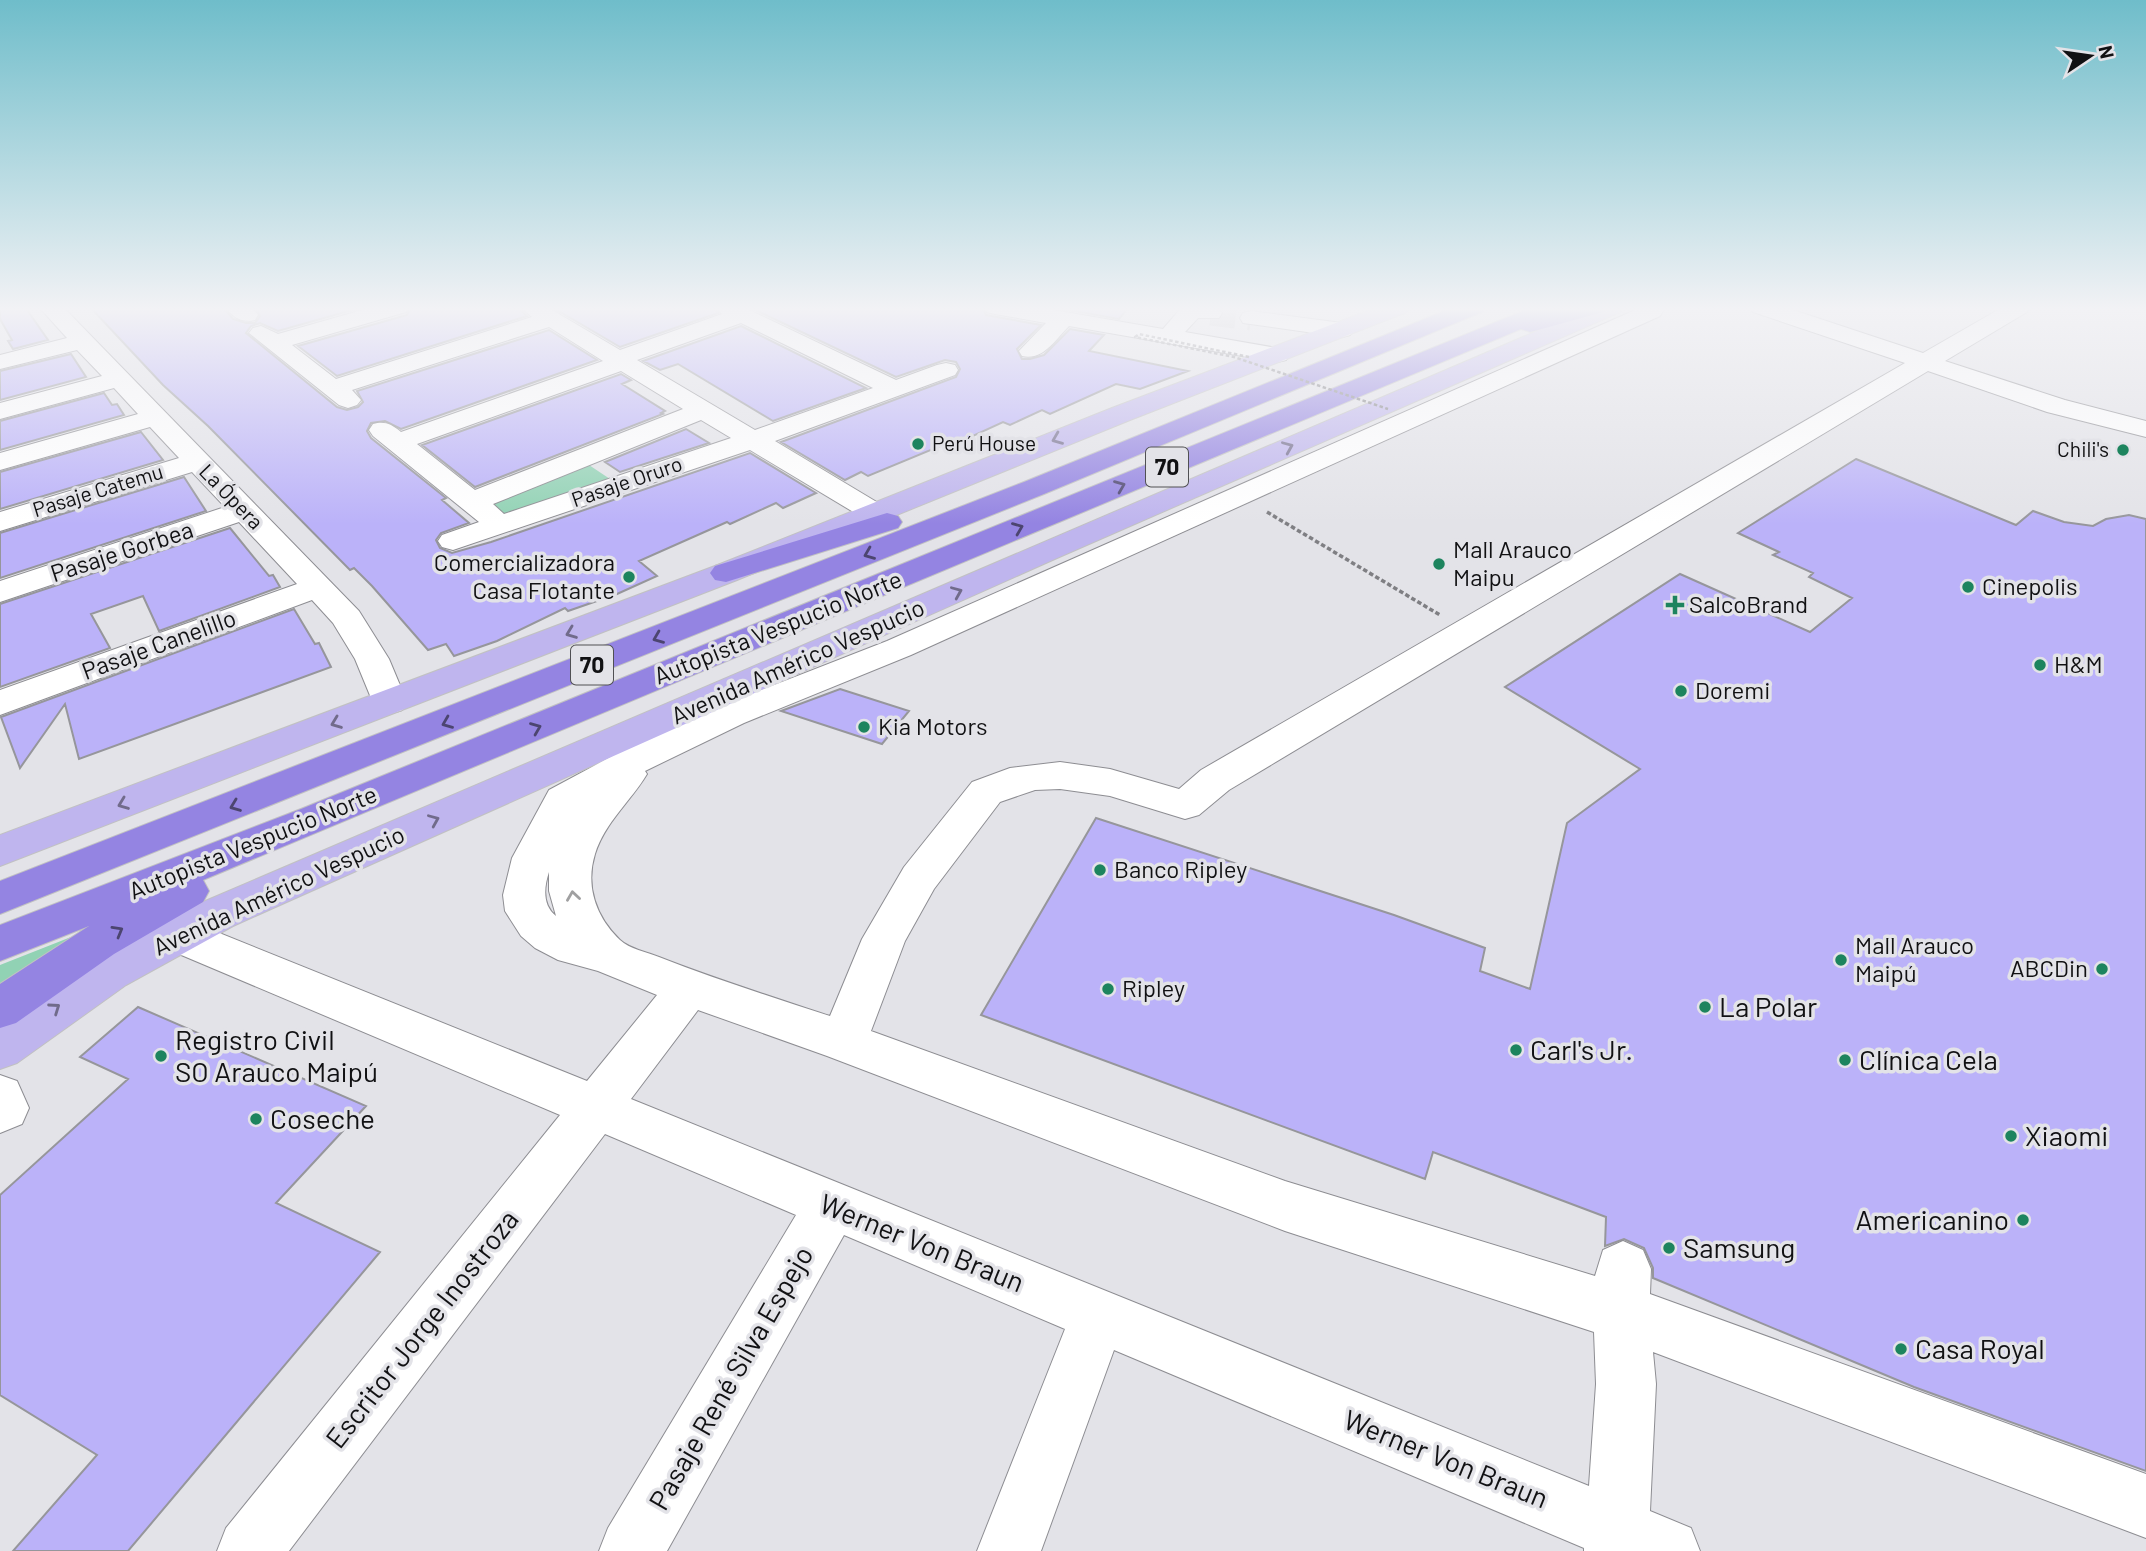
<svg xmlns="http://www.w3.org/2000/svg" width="2146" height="1551" font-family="Barlow,sans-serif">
<rect width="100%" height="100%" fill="#e3e3e8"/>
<path fill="#91d2b4" d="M586,463l27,18 -92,32 -18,1 -15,-12z
M71,937l-71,53v-25z"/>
<path fill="#bbb2f9" stroke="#96969b" stroke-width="2" d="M0,307h25l23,33 -35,9 -5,-8 4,-1 -12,-21z
M90,307h133l10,12 13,4h9l5,-7 -5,-9h108l-85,24 -18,-8 -9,3 -5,7 91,74 10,3 11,-3 5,-5 -6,-11 192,-61 48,30 -196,69 -16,-8 -14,2 -4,8 4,7 75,60 -4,2 27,23 -28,10 -5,7 4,8 12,5 39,-11 259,-89 66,40 -33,15 -7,-5 -46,21 -3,-2 -88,39 18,15 -40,18 -49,17 -3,-3 -68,33 -43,15 -8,-12 -18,6 -56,-64 -18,-18 -4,2 -142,-144 -45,-41z
M411,307h106l10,9 -190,60 -39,-30 109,-31z
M552,307h161l5,6 -98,34z
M749,307h233l4,8 55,10 -24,24 5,10h8l14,-4 26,-26 34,6 -15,16 99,20 -48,18 -24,-5 -66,30 -8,-4 -32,15 -7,-3 -41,19 -5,-2 -89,37 -7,-4 -16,8 -64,-38 175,-65 4,-8 -4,-7 -11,-2 -49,17z
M1052,307h77l-10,12z
M741,326l125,62 -93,33 -95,-57 -18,6 -17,-9z
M71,354l15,23 -86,23v-29z
M621,374l10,6 -9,4 43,27 -4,2 2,1 -188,73 -53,-42z
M104,393l8,12 5,-1 7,11 -124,35v-29z
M686,429l23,14 -89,29 -15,-10z
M141,432l22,28 -163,49v-37z
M1856,459l160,66 17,-14 31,11 29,4 13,-7 23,-4 17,4v952l-232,-84 -261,-109v-10l-9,-20 -20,-9 -19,7 1,-29 -173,-65 -8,27 -444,-164 115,-197 298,97 91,33 -5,23 50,18 37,-166 73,-54 -135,-82 175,-113 130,58 42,-34 -43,-21 4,-4 -40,-18 6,-3 -41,-19z
M184,477l22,34 -206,67v-45z
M230,528l39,48 4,-1 7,12 -121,44 -16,-35 -52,18 19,34 -110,39v-83z
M294,609l21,35 4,-1 12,24 -252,92 -14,-55 -45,64 -19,-51z
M840,689l69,22 -27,33 -101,-33z
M138,1007l228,99 -90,97 104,49 -252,299h-115l84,-96 -97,-60v-200l128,-116 -48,-22z"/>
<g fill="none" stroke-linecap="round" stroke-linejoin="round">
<path stroke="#c4c4c8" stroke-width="25" stroke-dasharray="25 13" stroke-linecap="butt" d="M1211,313l40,5"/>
<g stroke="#8d8d92" stroke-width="2">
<path id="minor" d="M39,307h24l296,304 30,48 18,43 -5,8 -13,4 -13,-4 -21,-51 -22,-36 -21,-23 -312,115v-25l297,-106 -58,-62 -239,80v-21l225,-74 -33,-35 -192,59v-19l179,-54 -29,-31 -150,43v-17l138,-39 -24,-26 -114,31v-16l102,-27 -25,-26 -77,19v-14l67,-17z
M226,307h25l7,8 -3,5c-13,3 -22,-2 -29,-13z
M373,307h36l-3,5 -114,33 44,34 196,-62 -12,-10h27l73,43 102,-36 -6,-7h27l153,73 41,-15 9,-2 9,2 3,5 -3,5 -180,66 110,66 5,6 -5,6 -10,3 -10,-3 -115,-69 -297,100 -11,-3 -4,-6 4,-6 37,-13 -106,-86 -4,-6 4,-6c12,-3 18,0 28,8l202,-71 -54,-34 -197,63 9,10 -4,5 -9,3 -9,-3 -90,-72 4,-5 8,-2 17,8zM741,323l132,65 -118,42 -118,-70zM621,371l62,38 -208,81 -58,-46zM701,420l30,18 -227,76 -11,-10z
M984,307h52l127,22 19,-22h33l7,6 -3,5h-21l-13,14 92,16 9,2 3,5 -3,5 -9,2 -208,-36c-14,14 -26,35 -47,30l-3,-5 27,-28 -51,-9 -8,-2z
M1642,307h19l2,4 -3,5 -749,339 -167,68 -99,48 2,3c-16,27 -42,48 -52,80 -10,32 1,63 25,86 9,9 27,12 39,17 56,22 113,40 171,59l32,-77 42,-72 68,-85 38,-14 50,-6 50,7 69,20 22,-19 704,-407 -152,-51 -3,-5h34l139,46 80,-46h27l-3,5 -82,49 120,39 81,21v16l-99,-25 -119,-41 -699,419 -30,25 -14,4 -75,-23 -50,-7 -25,1 -35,12 -66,87 -29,52 -34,90 414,150 310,95 8,-26 20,-9 20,9 8,19 -1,25 496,180v64l-493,-186 3,32 -6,127 41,17 9,23h-116v-3l-470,-198 -73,201h-64l88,-222 -221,-94 -177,316h-68l9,-23 188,-313 -191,-81 -316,417h-72l9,-23 334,-413 -400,-169 -6,-12 6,-12 16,-5 16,5 395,159 70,-86 -59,-24 -40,-11 -23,-12 -14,-12 -16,-25 -2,-16 9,-37 37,-68 82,-44 87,-39 169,-66zM549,872v19l7,25c-14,-11 -12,-29 -7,-44zM698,1010l129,46 458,175 309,101 2,52 -7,102 -958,-387z
M1251,311l91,12 8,2 4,5 -4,5 -8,2 -99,-14 -3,-5 3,-5z
M0,1075l17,6 12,27 -7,16 -22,9z"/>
</g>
<g stroke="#c1c1c2" stroke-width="2">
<path id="major" d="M1378,307h32l-3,5 -277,108 -393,160 -737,286v-31l715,-269 397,-158z
M1593,307h30l-3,5 -563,246 -824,368 -107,59 -109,78 -17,6v-47l94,-63 109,-57z"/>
</g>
<g stroke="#c1c1c2" stroke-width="2">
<path id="highway" d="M1454,307h31l-3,5 -438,182 -1044,420v-33l1024,-399z
M1533,307h73l-3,5 -65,18 -8,2 -9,-3 -1318,551 6,11 -6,11 -89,52 -98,69 -16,5v-44l89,-58 -89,35v-36l301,-116z
M887,513l11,3 4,6 -4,6 -172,54 -11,-2 -5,-7 5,-7z"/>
</g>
<path stroke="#7f7f83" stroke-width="3.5" stroke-dasharray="4.5 2.5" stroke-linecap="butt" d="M1267,512l173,103"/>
<use href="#minor" fill="#fff" fill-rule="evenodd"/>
<use href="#major" fill="#bfb5ee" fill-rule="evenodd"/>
<use href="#highway" fill="#9484e2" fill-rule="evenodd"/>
<path stroke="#7f7f83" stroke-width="2.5" stroke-dasharray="3.5 2.5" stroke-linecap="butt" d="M1249,357l-110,-23 -4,3 99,20 154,52"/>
</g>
<defs><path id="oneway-chevron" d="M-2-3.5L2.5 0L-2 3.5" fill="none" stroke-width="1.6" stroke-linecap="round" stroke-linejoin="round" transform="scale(1.75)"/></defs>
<g stroke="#716b8b">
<use href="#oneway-chevron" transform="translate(1057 439) rotate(158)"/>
<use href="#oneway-chevron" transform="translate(1288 447) rotate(-23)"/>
<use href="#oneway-chevron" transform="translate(957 592) rotate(-23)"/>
<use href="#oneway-chevron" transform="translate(571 633) rotate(159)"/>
<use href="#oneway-chevron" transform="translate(336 723) rotate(159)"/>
<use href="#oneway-chevron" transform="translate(123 804) rotate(159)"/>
<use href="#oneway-chevron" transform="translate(434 820) rotate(-23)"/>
<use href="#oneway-chevron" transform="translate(55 1008) rotate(-35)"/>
</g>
<g stroke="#4c4570">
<use href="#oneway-chevron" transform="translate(1120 486) rotate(-22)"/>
<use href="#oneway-chevron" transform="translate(1018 528) rotate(-22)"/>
<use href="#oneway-chevron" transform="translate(869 554) rotate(158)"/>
<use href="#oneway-chevron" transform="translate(658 638) rotate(158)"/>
<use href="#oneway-chevron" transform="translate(447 723) rotate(158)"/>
<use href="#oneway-chevron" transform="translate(536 728) rotate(-22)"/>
<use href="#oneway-chevron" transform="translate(235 806) rotate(159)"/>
<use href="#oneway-chevron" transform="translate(118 931) rotate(-30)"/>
</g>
<use stroke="#a0a0a1" href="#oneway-chevron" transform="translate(573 896) rotate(-98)"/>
<linearGradient id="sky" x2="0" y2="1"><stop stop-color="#6fbdca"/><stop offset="0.59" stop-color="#f2f2f5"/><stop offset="1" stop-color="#f2f2f5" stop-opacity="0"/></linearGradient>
<rect width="2146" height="524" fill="url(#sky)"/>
<g fill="#1d845e" stroke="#e3e3e8" stroke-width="2.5">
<circle cx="918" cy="444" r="7"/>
<circle cx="2123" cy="450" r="7"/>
<circle cx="1439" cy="564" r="7"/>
<circle cx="629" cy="577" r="7"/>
<circle cx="1968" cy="587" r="7"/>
<path d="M1671.5 594.5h7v7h7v7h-7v7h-7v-7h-7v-7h7z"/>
<circle cx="2040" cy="665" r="7"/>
<circle cx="1681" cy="691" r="7"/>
<circle cx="864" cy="727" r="7"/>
<circle cx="1100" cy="870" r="7"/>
<circle cx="1841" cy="960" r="7"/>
<circle cx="2102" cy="969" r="7"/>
<circle cx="1108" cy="989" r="7"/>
<circle cx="1705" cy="1007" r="7"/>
<circle cx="1516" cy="1050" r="7"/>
<circle cx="161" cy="1056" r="7"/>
<circle cx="1845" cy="1060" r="7"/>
<circle cx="256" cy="1119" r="7"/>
<circle cx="2011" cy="1136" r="7"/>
<circle cx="2023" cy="1220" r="7"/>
<circle cx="1669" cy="1248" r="7"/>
<circle cx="1901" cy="1349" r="7"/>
</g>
<g text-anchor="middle" stroke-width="7" stroke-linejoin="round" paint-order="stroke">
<g font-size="21" fill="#111113" stroke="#e3e3e8" text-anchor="start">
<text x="932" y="451">Perú House</text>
<text x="2109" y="457" text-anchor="end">Chili's</text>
</g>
<g font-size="21" fill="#111113" stroke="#e3e3e8">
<text transform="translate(627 482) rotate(-19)" y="7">Pasaje Oruro</text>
<text transform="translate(98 491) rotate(-17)" y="7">Pasaje Catemu</text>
<text transform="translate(231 497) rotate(46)" y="7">La Ópera</text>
</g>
<g fill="#e3e3e8" stroke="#505053" stroke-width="2">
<rect x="1146" y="447.5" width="42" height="39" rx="5"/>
<rect x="571" y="645.5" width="42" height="39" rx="5"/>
</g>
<g font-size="23" font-weight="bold" fill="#111113">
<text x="1167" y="475">70</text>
<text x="592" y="673">70</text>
</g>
<g font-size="24" fill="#111113" stroke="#e3e3e8" text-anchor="start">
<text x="1453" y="558">Mall Arauco<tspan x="1453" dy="28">Maipu</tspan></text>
<text x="615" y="571" text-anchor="end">Comercializadora<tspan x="615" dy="28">Casa Flotante</tspan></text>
<text x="1982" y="595">Cinepolis</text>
<text x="1689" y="613">SalcoBrand</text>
<text x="2054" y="673">H&amp;M</text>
<text x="1695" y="699">Doremi</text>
<text x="878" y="735">Kia Motors</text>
<text x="1114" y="878">Banco Ripley</text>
<text x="1855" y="954">Mall Arauco<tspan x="1855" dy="28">Maipú</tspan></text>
<text x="2088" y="977" text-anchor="end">ABCDin</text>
<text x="1122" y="997">Ripley</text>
</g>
<g font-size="24" fill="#111113" stroke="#e3e3e8">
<text transform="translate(122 552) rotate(-18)" y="8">Pasaje Gorbea</text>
<text transform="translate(778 628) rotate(-22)" y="8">Autopista Vespucio Norte</text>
<text transform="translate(159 645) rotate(-20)" y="8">Pasaje Canelillo</text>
<text transform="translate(798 662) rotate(-24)" y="8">Avenida Américo Vespucio</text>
<text transform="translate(253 843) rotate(-22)" y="8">Autopista Vespucio Norte</text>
<text transform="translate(279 891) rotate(-25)" y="8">Avenida Américo Vespucio</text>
</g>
<g font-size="28" fill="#111113" stroke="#e3e3e8" text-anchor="start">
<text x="1719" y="1017">La Polar</text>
<text x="175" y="1050">Registro Civil<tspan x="175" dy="32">SO Arauco Maipú</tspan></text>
<text x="1530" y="1060">Carl's Jr.</text>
<text x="1859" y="1070">Clínica Cela</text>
<text x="270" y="1129">Coseche</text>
<text x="2025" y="1146">Xiaomi</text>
<text x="2009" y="1230" text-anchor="end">Americanino</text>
<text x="1683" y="1258">Samsung</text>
<text x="1915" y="1359">Casa Royal</text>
</g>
<g font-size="28" fill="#111113" stroke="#e3e3e8">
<text transform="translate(922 1243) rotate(22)" y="10">Werner Von Braun</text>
<text transform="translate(422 1329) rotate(-52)" y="10">Escritor Jorge Inostroza</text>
<text transform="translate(731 1378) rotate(-60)" y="10">Pasaje René Silva Espejo</text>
<text transform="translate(1446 1459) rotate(22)" y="10">Werner Von Braun</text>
</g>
</g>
<g transform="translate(2090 56) rotate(77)" stroke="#e3e3e8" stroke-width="5" paint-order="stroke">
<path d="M0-5L12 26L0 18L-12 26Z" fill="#111113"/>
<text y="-10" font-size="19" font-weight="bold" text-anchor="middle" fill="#111113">N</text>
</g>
</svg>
